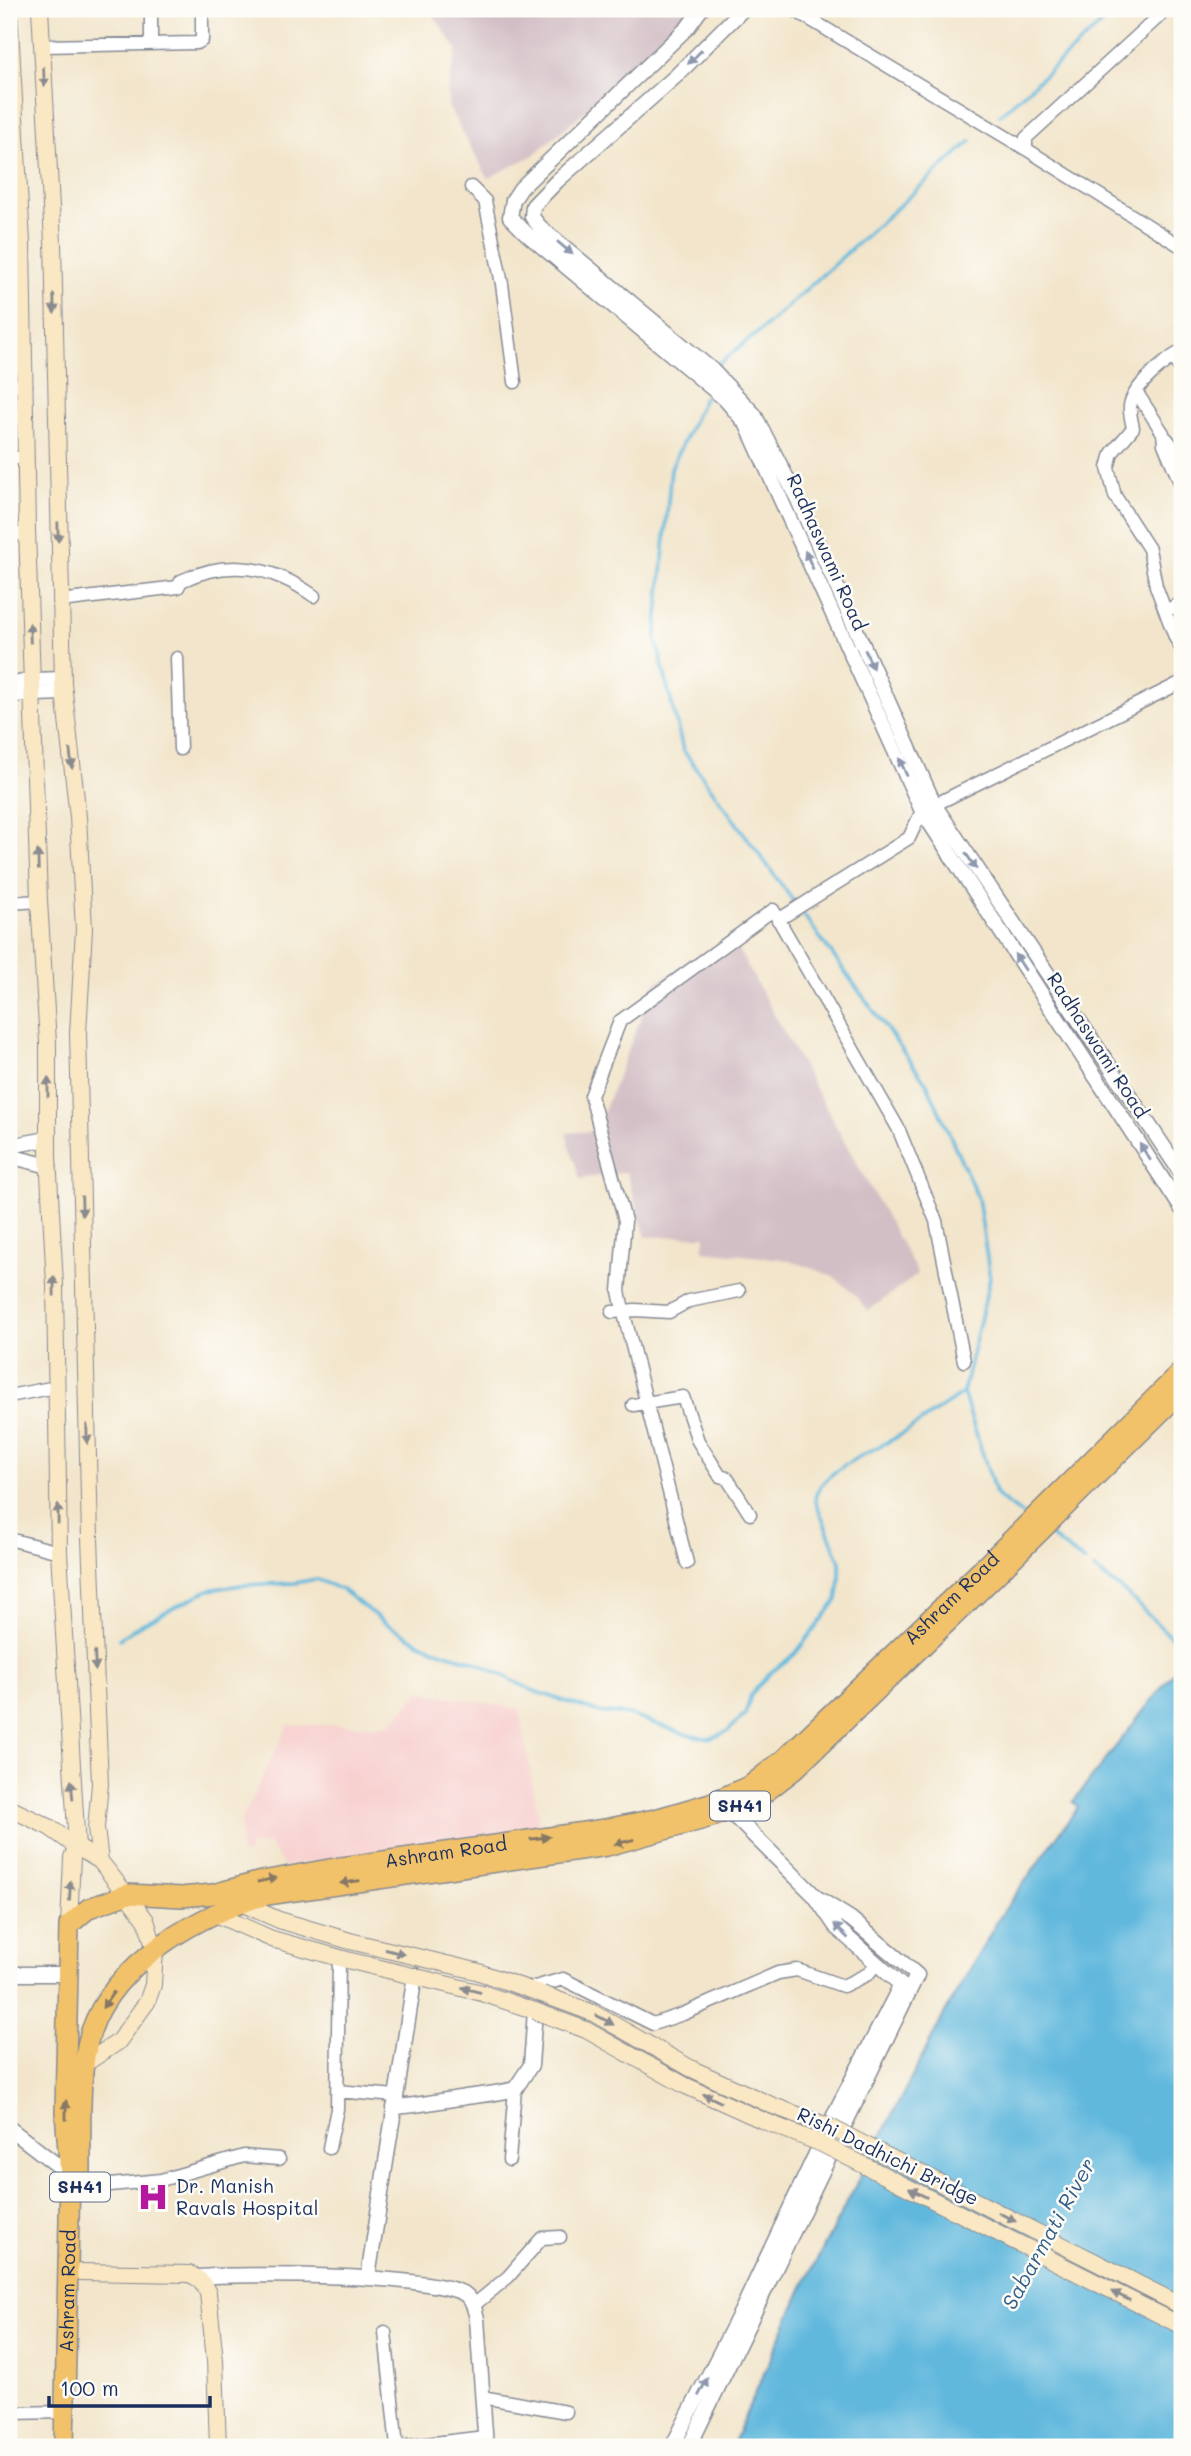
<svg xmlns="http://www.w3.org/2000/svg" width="1191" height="2456" font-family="Mali,sans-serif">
<rect width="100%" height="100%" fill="#fdfcf7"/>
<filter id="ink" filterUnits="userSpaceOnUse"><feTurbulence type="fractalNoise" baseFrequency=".0143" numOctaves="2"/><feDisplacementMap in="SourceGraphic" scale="14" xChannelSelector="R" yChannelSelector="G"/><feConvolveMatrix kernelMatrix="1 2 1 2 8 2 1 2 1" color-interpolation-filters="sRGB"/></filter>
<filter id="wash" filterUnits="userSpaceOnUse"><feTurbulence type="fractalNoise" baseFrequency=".00686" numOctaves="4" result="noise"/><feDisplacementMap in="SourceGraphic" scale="28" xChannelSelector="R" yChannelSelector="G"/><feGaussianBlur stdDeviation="1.57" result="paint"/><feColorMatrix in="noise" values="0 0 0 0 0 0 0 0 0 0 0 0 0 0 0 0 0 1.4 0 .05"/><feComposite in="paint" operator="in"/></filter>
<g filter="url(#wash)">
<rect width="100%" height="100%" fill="#f2e5cb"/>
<path fill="#f7d0cf" d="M421,1692l99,17 20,121 -256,36 -16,-22 -19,3v6l-9,2 1,-34 47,-96h100z"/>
<path fill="#d2bec5" d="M429,9h268l-12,17 -153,130 -44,22 -39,-70 -2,-17 10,-42z
M736,946l182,328 -50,37 -13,-16 -21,-18 -24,-10 -27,-8 -81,-8 4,-15 -60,1 -20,-65 -46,7 -14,-46 30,-2 58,-147 41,-25z"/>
<path fill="#60b8dd" stroke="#3e749e" stroke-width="2" d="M1182,1661v786h-451l71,-158 144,-278 55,-96 77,-108 -5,-5z"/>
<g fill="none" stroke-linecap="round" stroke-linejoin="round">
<path stroke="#60b8dd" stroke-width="3.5" d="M1000,115l118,-106
M716,366l44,-35 211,-190
M705,396l-34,72 -15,171 27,111 244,334 51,114 12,80 -27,115 33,102 29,22
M1047,1534l38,28
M1094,1569l33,25 46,45
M119,1639l19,-13 70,-36 34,-5 53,-2 21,-4 26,11 43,33 35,20 25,10 28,8 61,30 63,21 32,3 50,17 30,7 19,-8 17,-17 6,-19 19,-22 25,-19 42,-54 3,-19v-19l-25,-62c2,-30 66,-52 89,-67 20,-13 40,-27 59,-40
M1181,1647l1,2"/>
</g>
</g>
<g filter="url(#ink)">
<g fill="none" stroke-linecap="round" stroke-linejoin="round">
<g stroke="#868a94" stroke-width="15">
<path id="minor" d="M151,9v35
M793,9l233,140
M1167,9l-141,129v11l156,98
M42,46l155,-3 5,-3v-31
M471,187l14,14 17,83 13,98
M1182,351c-16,9 -50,36 -52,55 -1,6 2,16 3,22l-21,25 -4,15 7,28 34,53 7,37 19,51 7,13
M1172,357l10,14
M9,386h17
M1137,393l26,40 1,11 18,43
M1167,439l15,20
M9,458h18
M9,534h18
M60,601l118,-14 3,-6c48,-23 91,-15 133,15
M1166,611l16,-9
M177,658l3,91
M9,903l30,-2
M778,920l131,-82 13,-27 260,-129
M612,1312l23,-2 34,2 20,-11 50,-10
M9,1396l47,-9
M633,1405l50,-8 15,44 22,35 7,2 23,36
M9,1539l50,13
M687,1563l-64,-253 -4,-19 6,-70 -34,-125 29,-75 153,-111 125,218 38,93 28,140
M528,1989l35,-10 90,45 30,-10 95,-41 19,-3 46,16 25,-12 9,-11
M337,2091l59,5
M329,2148l8,-39 2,-151
M509,2160l6,-71
M80,2188l81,-8 83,-24 35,3
M474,2305l34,-28 34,-39 18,-1
M385,2332l12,115
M482,2397l84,15
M9,2413l56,-1
M400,2447l85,-10"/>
</g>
<g stroke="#868a94" stroke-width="17">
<path id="tertiary" d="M701,9l-13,18 -167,161 -8,12 -3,17 17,17 198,165 22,26 175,386 260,398
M743,9l-67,67 -119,105 -24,25 -1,11 8,10 172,143 42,44 43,84 138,308 247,368
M9,685l23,-5 31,-1
M9,695l54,-2
M9,1146l39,-7
M9,1156l40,10
M9,1974h59
M394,2107c23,-1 44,-6 66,-9 19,-3 36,-4 55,-9l16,-24 4,-54
M9,2128l61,47
M198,2277c42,-4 241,-3 268,18 7,6 9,15 11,24l9,128
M368,2277l47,-302
M672,2447l72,-141 95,-201 62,-120 -64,-57 -22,-32 -87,-86
M689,2447l228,-472 -66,-56 -32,-20"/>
</g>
<g stroke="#868a94" stroke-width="18">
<path id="secondary" d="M9,9l13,234 5,286 12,372 9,141v114l7,129 4,267 18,295 -5,10 -3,68
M40,9l13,233 10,441 15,134 6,112 -6,104 12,506 10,245 -4,44 4,33
M9,1808l40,19 28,20 23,14 46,59 9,30 -2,35 -6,17 -29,40 -32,21
M236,1901l43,19 71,21 126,30 66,23
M213,1913l59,26 75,21 135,33 53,18
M79,2272l110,2c11,4 14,9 19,19l7,67 3,87"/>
</g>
<g stroke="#868a94" stroke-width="22">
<g id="primary">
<path d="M81,2170c0,-42 -3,-99 10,-139 23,-68 110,-119 176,-136l340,-49 108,-30 44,-19 35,-27 196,-189 192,-190"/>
<path id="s1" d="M64,2447l6,-272 -5,-63 4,-187 20,-17 39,-14 53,3 32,-3 49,-13 73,-13 270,-39 50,-10 55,-16 41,-18 33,-26 196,-188 202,-200"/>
</g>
</g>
<use href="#minor" stroke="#fff" stroke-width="12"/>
<use href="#tertiary" stroke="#fff" stroke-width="14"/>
<use href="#secondary" stroke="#fae7c3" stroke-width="16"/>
<use href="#primary" stroke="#f2c26a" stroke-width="19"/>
<g stroke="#868a94" stroke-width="18" stroke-linecap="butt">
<path id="secondary-bridge" d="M542,1994l51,19 99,56 79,36 59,22 352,179
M535,2011l51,19 98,55 80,36 58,23 360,182"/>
</g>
<use href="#secondary-bridge" stroke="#fae7c3" stroke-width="16"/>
</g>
<defs><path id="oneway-solid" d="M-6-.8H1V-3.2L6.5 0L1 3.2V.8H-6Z" transform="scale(1.75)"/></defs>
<g fill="#8d97ae">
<use href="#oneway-solid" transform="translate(695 57) rotate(135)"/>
<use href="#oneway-solid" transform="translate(565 248) rotate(40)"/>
<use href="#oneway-solid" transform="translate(809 560) rotate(-114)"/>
<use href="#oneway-solid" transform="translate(869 659) rotate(66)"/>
<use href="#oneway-solid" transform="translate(903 767) rotate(-114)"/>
<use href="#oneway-solid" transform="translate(971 861) rotate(56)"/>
<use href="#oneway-solid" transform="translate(1020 962) rotate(-123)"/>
<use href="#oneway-solid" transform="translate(1145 1152) rotate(-123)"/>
<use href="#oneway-solid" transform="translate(841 1931) rotate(-134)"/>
<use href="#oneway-solid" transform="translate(703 2387) rotate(-63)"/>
</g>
<g fill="#8a8b90">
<use href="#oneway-solid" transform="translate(44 77) rotate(87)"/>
<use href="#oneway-solid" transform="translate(54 304) rotate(88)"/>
<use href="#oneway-solid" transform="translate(58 532) rotate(89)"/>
<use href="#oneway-solid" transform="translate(30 633) rotate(-92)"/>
<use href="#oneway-solid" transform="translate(71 759) rotate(83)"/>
<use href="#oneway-solid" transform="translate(38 860) rotate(-92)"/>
<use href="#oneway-solid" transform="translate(48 1087) rotate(-90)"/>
<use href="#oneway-solid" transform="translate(82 1206) rotate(88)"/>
<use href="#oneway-solid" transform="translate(54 1286) rotate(-91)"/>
<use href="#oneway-solid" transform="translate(87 1434) rotate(88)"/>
<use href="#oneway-solid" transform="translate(58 1514) rotate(-91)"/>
<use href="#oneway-solid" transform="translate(95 1661) rotate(88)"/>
<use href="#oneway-solid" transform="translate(72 1790) rotate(-95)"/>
<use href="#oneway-solid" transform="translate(70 1891) rotate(-87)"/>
<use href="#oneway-solid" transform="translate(395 1952) rotate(14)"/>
<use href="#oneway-solid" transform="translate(471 1990) rotate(-165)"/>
<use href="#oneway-solid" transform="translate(605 2020) rotate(29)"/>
<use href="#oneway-solid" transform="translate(712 2098) rotate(-155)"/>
<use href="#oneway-solid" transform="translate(918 2193) rotate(-153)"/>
<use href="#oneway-solid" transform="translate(1007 2217) rotate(27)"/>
<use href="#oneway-solid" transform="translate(1121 2296) rotate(-153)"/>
</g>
<g fill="#867864">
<use href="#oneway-solid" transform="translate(540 1838) rotate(-8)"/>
<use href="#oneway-solid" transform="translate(624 1842) rotate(166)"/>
<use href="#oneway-solid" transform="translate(267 1880) rotate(-12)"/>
<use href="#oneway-solid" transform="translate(350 1882) rotate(172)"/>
<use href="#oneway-solid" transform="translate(108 2000) rotate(125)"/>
<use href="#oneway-solid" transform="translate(66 2110) rotate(-90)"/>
</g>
</g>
<defs>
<g id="hospital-bare" transform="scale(2.415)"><path d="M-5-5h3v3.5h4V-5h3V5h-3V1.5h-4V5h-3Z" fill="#b5179e" stroke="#fdfcf7" stroke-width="2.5" paint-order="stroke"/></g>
</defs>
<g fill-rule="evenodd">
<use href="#hospital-bare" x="153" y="2197"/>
</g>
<g text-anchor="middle" stroke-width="5" stroke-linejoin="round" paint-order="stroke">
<g fill="#fdfcf7" stroke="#5f6c8c" stroke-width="2">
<rect x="710" y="1791.5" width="60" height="29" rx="5"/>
<rect x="50" y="2172.5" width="60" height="29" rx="5"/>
</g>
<g font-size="18" font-weight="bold" fill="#1b2f5e">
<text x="740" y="1812">SH41</text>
<text x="80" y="2193">SH41</text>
</g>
<g font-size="19" fill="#1b2f5e" stroke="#fdfcf7">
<text transform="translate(827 552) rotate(66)" y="7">Radhaswami Road</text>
<text transform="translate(1098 1045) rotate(57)" y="7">Radhaswami Road</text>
<text dy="7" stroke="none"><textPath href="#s1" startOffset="1500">Ashram Road</textPath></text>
<text dy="7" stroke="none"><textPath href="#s1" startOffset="912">Ashram Road</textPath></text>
<text transform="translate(888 2156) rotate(26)" y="7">Rishi Dadhichi Bridge</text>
<text dy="7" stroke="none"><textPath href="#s1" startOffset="156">Ashram Road</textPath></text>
</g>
<g font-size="19" fill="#1b2f5e" stroke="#fdfcf7" text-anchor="start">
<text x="176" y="2193">Dr. Manish<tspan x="176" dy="22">Ravals Hospital</tspan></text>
</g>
<g font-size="21" font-style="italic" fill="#335f8a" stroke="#fdfcf7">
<text transform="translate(1049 2234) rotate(-61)" y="7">Sabarmati River</text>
</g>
</g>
<rect width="1191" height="2456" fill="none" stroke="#fdfcf7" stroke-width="35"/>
<path d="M49 2396v10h161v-10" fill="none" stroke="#1b2f5e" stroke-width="3.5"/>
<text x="60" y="2396" font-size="21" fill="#1b2f5e" stroke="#fdfcf7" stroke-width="5" paint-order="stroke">100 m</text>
</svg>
